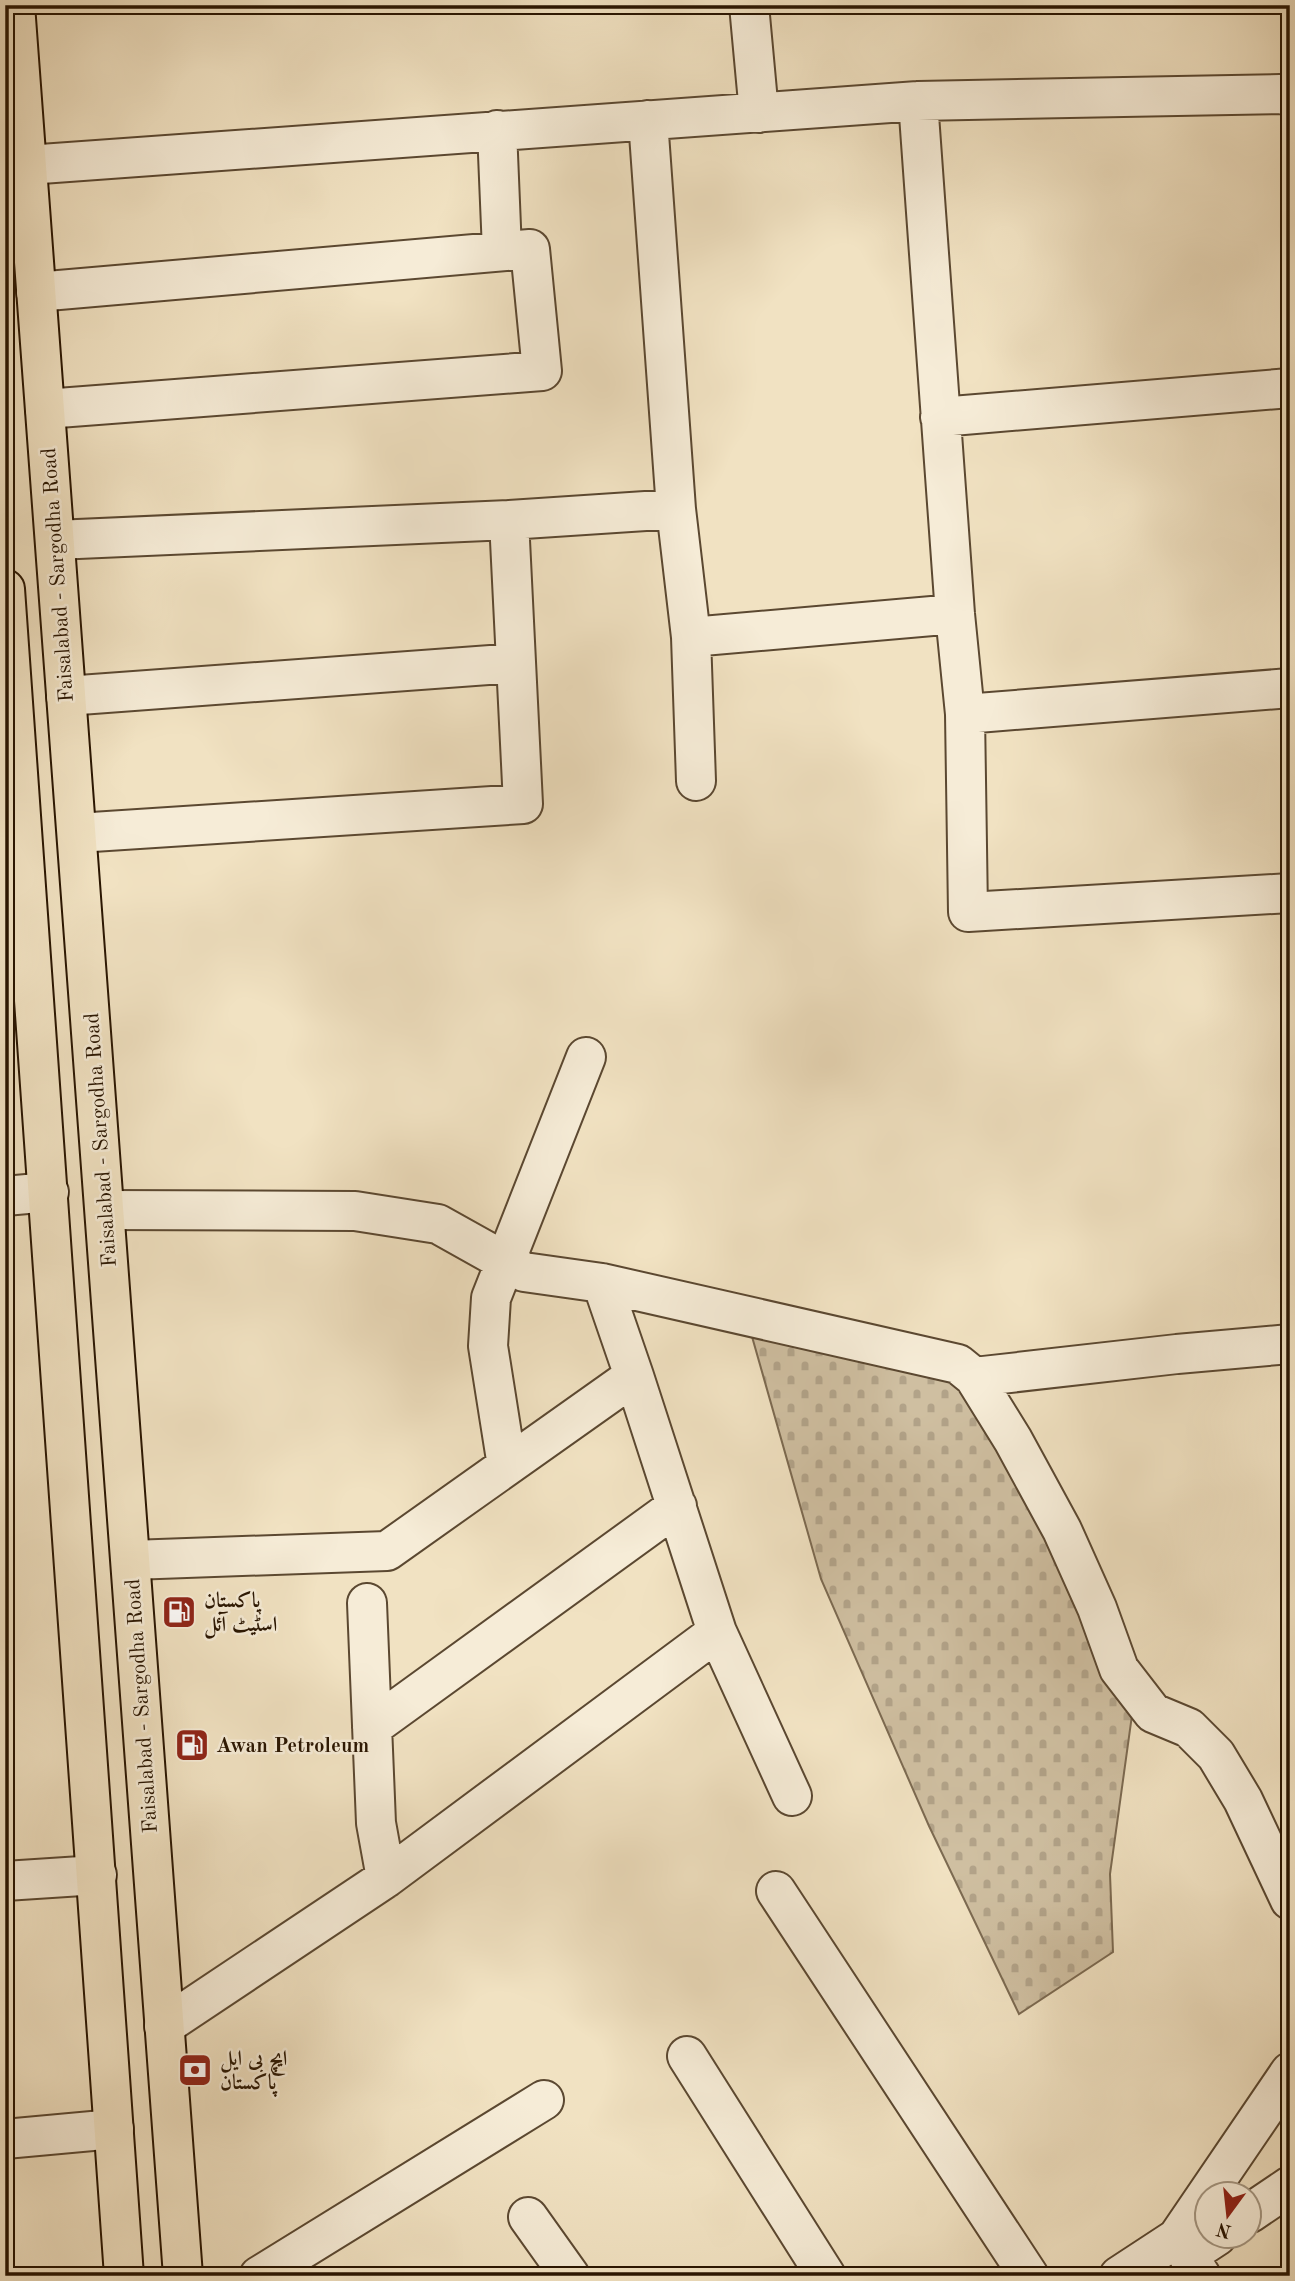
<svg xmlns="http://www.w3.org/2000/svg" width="1295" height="2281" font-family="'Old Standard TT',Amiri,serif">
<defs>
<pattern id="cemetery-stones" width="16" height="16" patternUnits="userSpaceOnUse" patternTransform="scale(1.75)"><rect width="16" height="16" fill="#cfbfa1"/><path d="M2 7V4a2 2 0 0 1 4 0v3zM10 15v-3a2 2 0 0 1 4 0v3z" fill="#b2a389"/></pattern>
</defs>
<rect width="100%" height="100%" fill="#f1e2c2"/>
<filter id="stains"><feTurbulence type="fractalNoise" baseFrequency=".00286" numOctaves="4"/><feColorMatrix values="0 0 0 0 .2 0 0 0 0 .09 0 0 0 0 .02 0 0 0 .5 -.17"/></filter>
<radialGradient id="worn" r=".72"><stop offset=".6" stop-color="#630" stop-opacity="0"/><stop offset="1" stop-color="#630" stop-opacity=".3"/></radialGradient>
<path fill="url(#cemetery-stones)" stroke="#7c6a51" stroke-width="2" d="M745,1312l139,41 69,31 62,41 118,283 -23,166 3,78 -94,62 -90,-188 -108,-247z"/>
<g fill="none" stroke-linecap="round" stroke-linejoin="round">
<g stroke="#5b4831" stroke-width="42">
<path id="minor" d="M749,5l10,108
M918,101l37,513 10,100 3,198 322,-19
M648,120l28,389 15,128 5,144
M497,130l5,121
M27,165l891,-64 362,-7 10,2
M36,292l494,-43 12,122 -497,38
M940,417l350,-29
M55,540l454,-20 167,-11
M691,637l264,-23
M66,696l450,-33
M965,714l325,-26
M77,833l446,-29 -14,-284
M5,1196l44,-4
M105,1210l250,1 83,13 86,48 78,11 356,81 16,13 39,63 49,90 35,78 22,61 34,44 36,15 27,27 27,45 47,100
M602,1283l32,93 83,256 75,164
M974,1377l203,-23 113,-10
M507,1466l-19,-120 3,-48 95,-241
M131,1560l256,-9 247,-175
M367,1603l9,220 10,55
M372,1727l305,-221
M5,1881l92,-6
M776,1891l253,385
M164,2026l222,-148 331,-246
M687,2056l139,220
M5,2139l109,-10
M1250,2213l40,-27
M528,2217l42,59
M1177,2238l24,38
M1188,2255l29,-19
M259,2276l285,-176"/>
</g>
<g stroke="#5b4831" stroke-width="42">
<path id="tertiary" d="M1119,2276l58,-38 113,-166"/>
</g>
<g stroke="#291501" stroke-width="42">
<path id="primary" d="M15,5l168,2271
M5,589l119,1687"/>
</g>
<use href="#minor" stroke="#f6ecd7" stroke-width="38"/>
<use href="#tertiary" stroke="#f6ecd7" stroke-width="38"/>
<use href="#primary" stroke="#f1e2c2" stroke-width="38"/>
</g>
<defs>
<g id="fuel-square" transform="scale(1.75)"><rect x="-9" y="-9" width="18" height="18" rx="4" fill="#8f2418" stroke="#f6ecd7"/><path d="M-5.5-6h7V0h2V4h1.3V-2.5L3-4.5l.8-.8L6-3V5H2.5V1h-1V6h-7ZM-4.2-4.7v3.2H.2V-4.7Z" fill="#fff"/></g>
<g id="bank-square" transform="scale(1.75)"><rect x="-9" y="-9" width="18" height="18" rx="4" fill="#8f2418" stroke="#f6ecd7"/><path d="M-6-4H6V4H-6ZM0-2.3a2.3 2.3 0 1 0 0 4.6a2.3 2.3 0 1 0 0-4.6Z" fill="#fff"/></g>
</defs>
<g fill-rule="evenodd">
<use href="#fuel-square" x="179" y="1612"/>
<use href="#fuel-square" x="192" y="1745"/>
<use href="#bank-square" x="195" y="2070"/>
</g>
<g text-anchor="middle" stroke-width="5" stroke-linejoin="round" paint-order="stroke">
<g font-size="21" fill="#291501" stroke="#f6ecd7">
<text transform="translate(57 575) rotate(-94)" y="7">Faisalabad - Sargodha Road</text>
<text transform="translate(100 1140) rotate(-94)" y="7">Faisalabad - Sargodha Road</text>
<text transform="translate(141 1706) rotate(-94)" y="7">Faisalabad - Sargodha Road</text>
</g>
<g font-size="21" font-weight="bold" fill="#291501" stroke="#f6ecd7" text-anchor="start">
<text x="204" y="1607">پاکستان<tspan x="204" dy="24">اسٹیٹ آئل</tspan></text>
<text x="216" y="1752">Awan Petroleum</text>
<text x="220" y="2065">ایچ بی ایل<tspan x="220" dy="24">پاکستان</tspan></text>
</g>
</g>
<rect width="1295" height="2281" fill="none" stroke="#f1e2c2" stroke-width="28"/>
<rect x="7" y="7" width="1281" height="2267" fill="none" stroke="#291501" stroke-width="3.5"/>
<rect x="14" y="14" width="1267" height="2253" fill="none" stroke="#291501" stroke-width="2"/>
<g transform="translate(1228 2215) rotate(195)"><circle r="33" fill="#f6ecd7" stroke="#a49681" stroke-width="2"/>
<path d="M0-5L12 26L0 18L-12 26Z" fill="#8f2418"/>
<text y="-10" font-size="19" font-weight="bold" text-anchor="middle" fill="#291501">N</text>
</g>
<rect width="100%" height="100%" filter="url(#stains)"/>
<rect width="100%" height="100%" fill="url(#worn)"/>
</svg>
